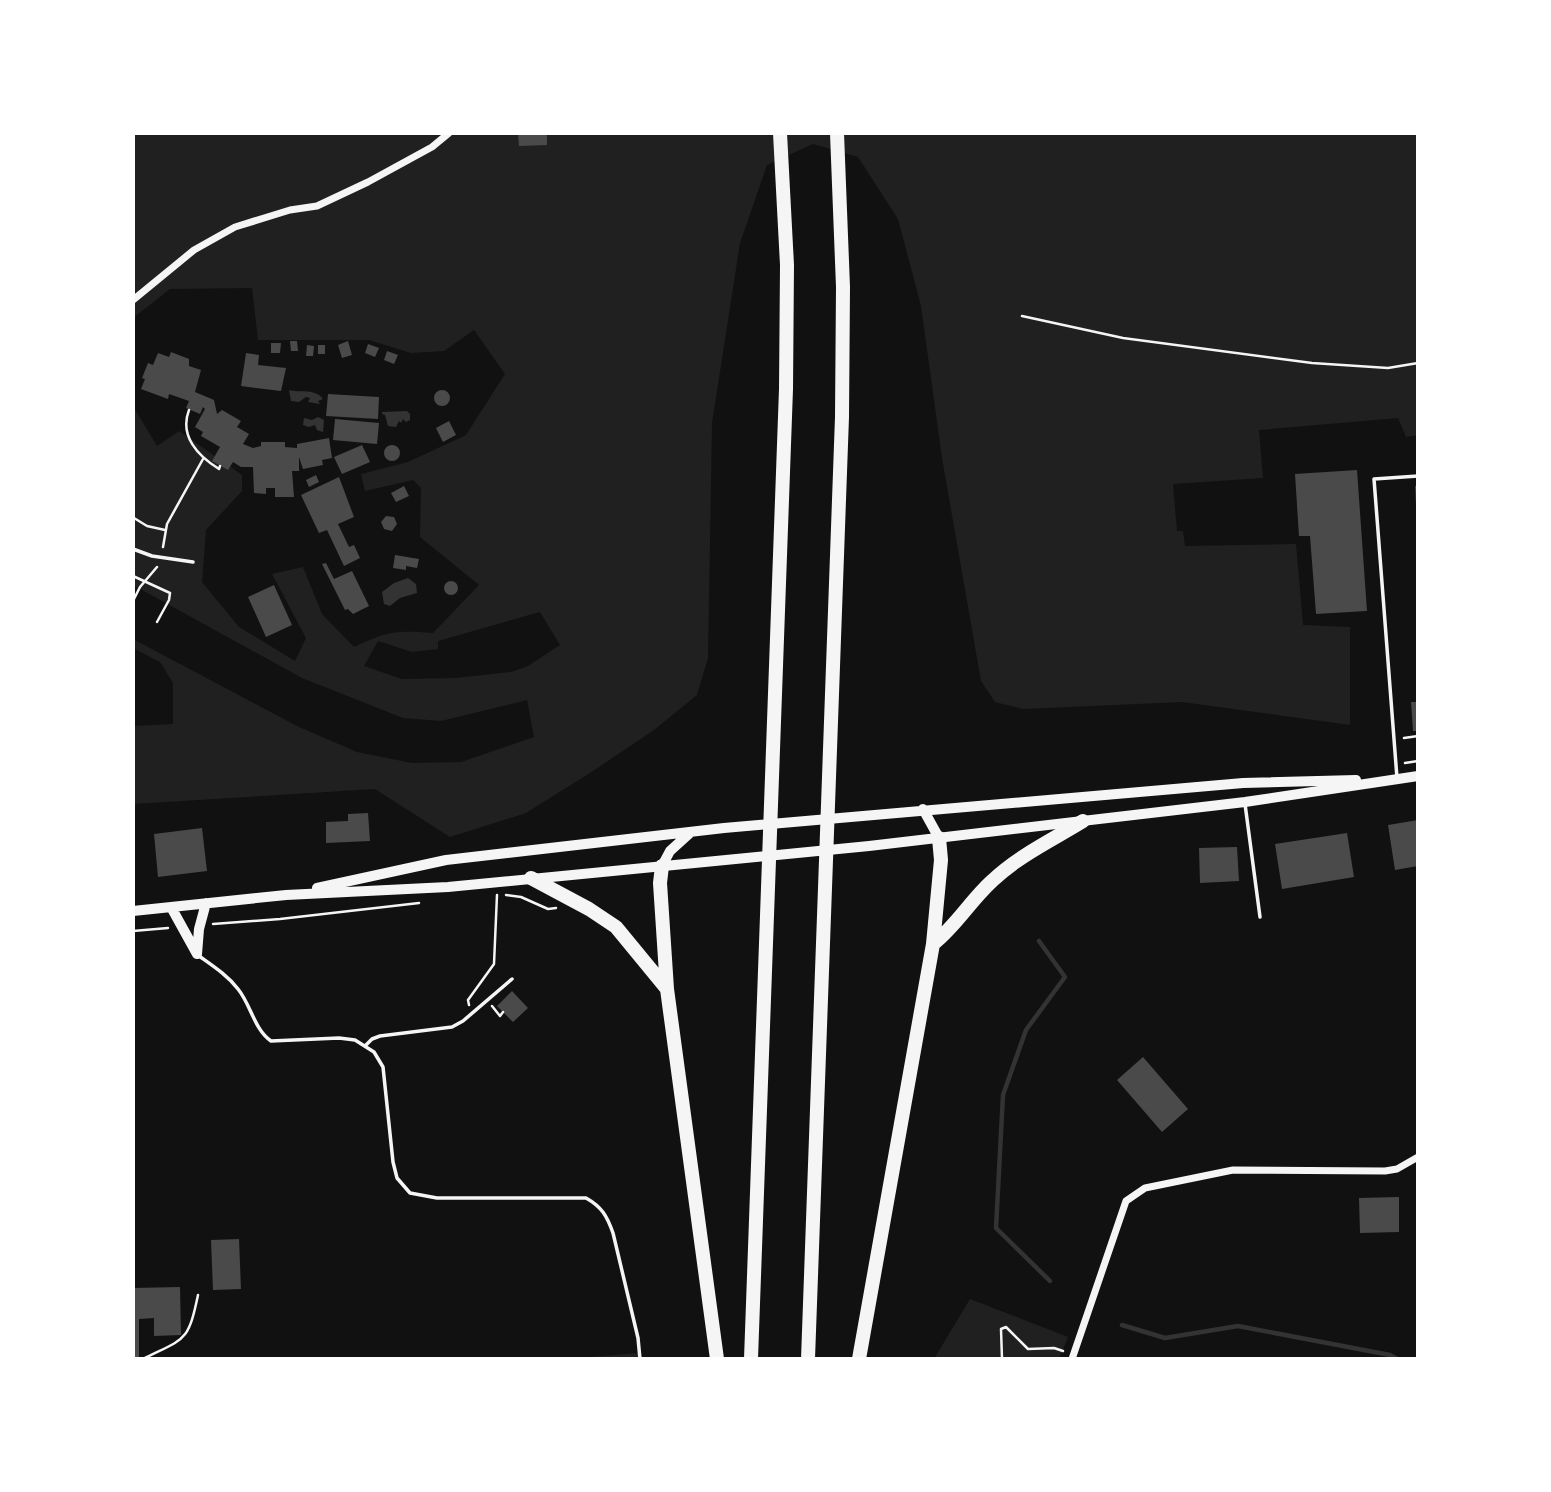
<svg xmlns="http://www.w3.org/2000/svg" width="1551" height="1492" font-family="'Zilla Slab',serif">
<rect width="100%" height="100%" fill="#111"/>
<path fill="#202020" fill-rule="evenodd" d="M133,133h1285v302l-12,2 -8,-19 -139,12 4,48 -90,6 4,47h6l2,15 111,-2 7,81 47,2v98l-168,-23 -159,7 -28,-7 -14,-21 -39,-223 -21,-152 -23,-87 -40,-62 -45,-13 -46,21 -27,78 -28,180 -4,235 -11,37 -43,35 -61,41 -67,42 -76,24 -75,-48 -242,15v-78l40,-2v-41l-13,-21 -27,-14v-9l166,88 58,25 55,11 49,-1 73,-25 -7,-37 -86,21 -38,-3 -101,-40 -169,-93v-179l24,40 22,-15 63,44v16l-36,39 -4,52 37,45 56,34 11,-23 -34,-64 31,-7 19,47 32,33c34,-16 41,-17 79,-14l46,-48 -59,-48 1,-49 -8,-8 -48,11 -4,-17 47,-12 58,-27 39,-61 -31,-44 -30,21 -33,2 -42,-13h-111l-6,-52 -82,1 -37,29zM540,612l20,33 -32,21 -17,6 -55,6 -54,1 -38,-13 14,-25 34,11 26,-3v-8z
M970,1299l98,38 -9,22h-125z
M639,1353l1,6h-76z"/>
<path fill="#333" d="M289,390c11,3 26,-2 34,9l-5,2 2,3 -12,-2 2,-4 -4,-1 -7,5 -8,-1z
M407,411l3,3v6l-4,2 -3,-3 -2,4 -2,-2 -3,6 -8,-1 -3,-11 -3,-1v-2z
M318,417l6,3 -1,12 -6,-2 -2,-5 -6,2 -6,-2 1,-7 8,2z
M408,578l8,6 1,9 -17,5 -10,8 -6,-2 -2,-12 12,-9z"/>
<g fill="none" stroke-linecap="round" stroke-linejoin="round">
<path stroke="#333" stroke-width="4.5" d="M1039,941l26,36 -39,53 -23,65 -7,133 54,53
M1122,1325l43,13 73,-12 152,29 7,4"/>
</g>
<path fill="#4a4a4a" d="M518,133h29v12l-28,1z
M290,341h7l1,10h-7z
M348,341l4,14 -10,3 -4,-13z
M271,343h10l-1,10h-9z
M368,344l11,4 -4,9 -10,-4z
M307,345l7,1 -1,10h-7z
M318,345h7v9h-7z
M387,351l11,4 -4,9 -10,-4z
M171,352l18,7v7l12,4 -6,22 19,8 3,14 5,-4 19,11 -4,6 12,7 -6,10 10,4 8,-2v-4h24v5l12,1v-4l32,-6 3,20 -10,2 1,5 -20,4 -4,-12v14h-7l2,26h-19v-9h-9v6l-12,-1 -1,-26h-12l-8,-5 -5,8 -16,-9 8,-14 -19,-11 2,-4 -8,-5 10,-18 -2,-2 -3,7 -14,-6 3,-7 -20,-7 -1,5 -27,-10 4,-10 -3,-1 6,-15 5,2 5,-12 11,4z
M246,353l13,2 -1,10 28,3 -5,23 -40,-5z
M434 398a8 8 0 1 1 16 0a8 8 0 1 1-16 0Z
M328,394l51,3 -1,22 -52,-3z
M335,419l44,4 -2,21 -44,-4z
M449,421l7,14 -13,7 -7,-14z
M362,445l8,17 -28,12 -8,-17z
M384 453a8 8 0 1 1 16 0a8 8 0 1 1-16 0Z
M1357,470l10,141 -51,3 -6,-78h-11l-4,-62z
M316,475l3,7 -10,5 -3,-7z
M339,477l15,40 -16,7 11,23 5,-2 6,13 -16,8 -17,-36 -8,3 -18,-38z
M404,486l5,10 -13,6 -5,-9z
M1415,486h3v19h-2z
M386,516l8,1 3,7 -5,7 -8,-2 -3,-7z
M395,555l24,4 -2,9 -11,-2v4l-13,-2z
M326,563l8,16 18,-8 17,35 -16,8 -5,-5 -3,1 -23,-46z
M444 588a7 7 0 1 1 14 0a7 7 0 1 1-14 0Z
M274,585l18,40 -26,12 -18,-40z
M1411,702h7v29h-5z
M368,813l2,28 -44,2v-21l22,-1v-7z
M1418,820v46l-23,4 -7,-45z
M202,828l5,43 -49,6 -4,-43z
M1347,833l7,44 -72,12 -7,-45z
M1237,847l2,34 -39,2 -1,-35z
M512,991l16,17 -15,14 -16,-16z
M1143,1057l45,52 -26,23 -45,-52z
M1399,1197v35l-39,1 -1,-35z
M239,1239l2,50 -28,1 -2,-50z
M180,1287l1,48 -27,1v-18l-15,1v38l-6,1v-70z"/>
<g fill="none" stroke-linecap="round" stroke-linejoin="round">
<path stroke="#f5f5f5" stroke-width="2.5" d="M1022,316l101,22 189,25 76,5 30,-5
M189,410c-10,26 9,46 30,59l1,-3
M134,518l13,8 18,4
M163,547l4,-23 36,-65
M133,576l37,17 -1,7 -12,22
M133,601l7,-14 17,-20
M1404,738l14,-2
M1405,763l13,-2
M506,895l15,2 27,12 8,-1
M213,924l67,-5 139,-16
M133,931l35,-3
M469,1005l-1,-5 26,-36 3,-69
M492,1006l8,10 3,-4
M143,1359c42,-21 45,-16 55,-64
M1002,1359l-1,-30 5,-2 22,22 26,-1 9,3"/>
<path stroke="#f5f5f5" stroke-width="3.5" d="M133,549l19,7 41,6
M1397,778l-23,-299 44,-3
M1245,804l15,113
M199,956c14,10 28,19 39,33 13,16 16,40 33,52l68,-3 16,2 19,12 9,15 10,95 4,16 13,15 27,5h149c16,9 21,18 27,35l25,105 2,21
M366,1045l6,-6 8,-3 72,-9 11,-6 49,-42"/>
<path stroke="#f5f5f5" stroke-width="7" d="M133,300l61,-50 41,-23 55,-17 27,-4 51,-24 64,-35 17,-14
M1072,1359l54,-158 19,-13 88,-18 152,1 12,-2 21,-12"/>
<path stroke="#f5f5f5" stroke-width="10" d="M923,809l16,29
M662,866l8,-15 21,-19
M317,888l129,-28 278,-32 519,-45 113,-3
M171,907l26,47
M133,911l153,-16 162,-8 421,-41 376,-44 173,-26
M197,954l2,-25 7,-26"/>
<path stroke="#f5f5f5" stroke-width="14" d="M662,866l-2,17 7,106 50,370
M531,878l58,31 27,18 51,62
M933,944c23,-18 37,-43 59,-63 26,-25 60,-41 91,-60
M751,1359l35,-970 1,-124 -7,-132
M808,1359l34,-942 1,-130 -6,-154
M859,1359l74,-415 8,-84 -2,-22"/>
</g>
<rect width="1551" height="1492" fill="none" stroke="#ffffff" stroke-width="270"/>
</svg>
